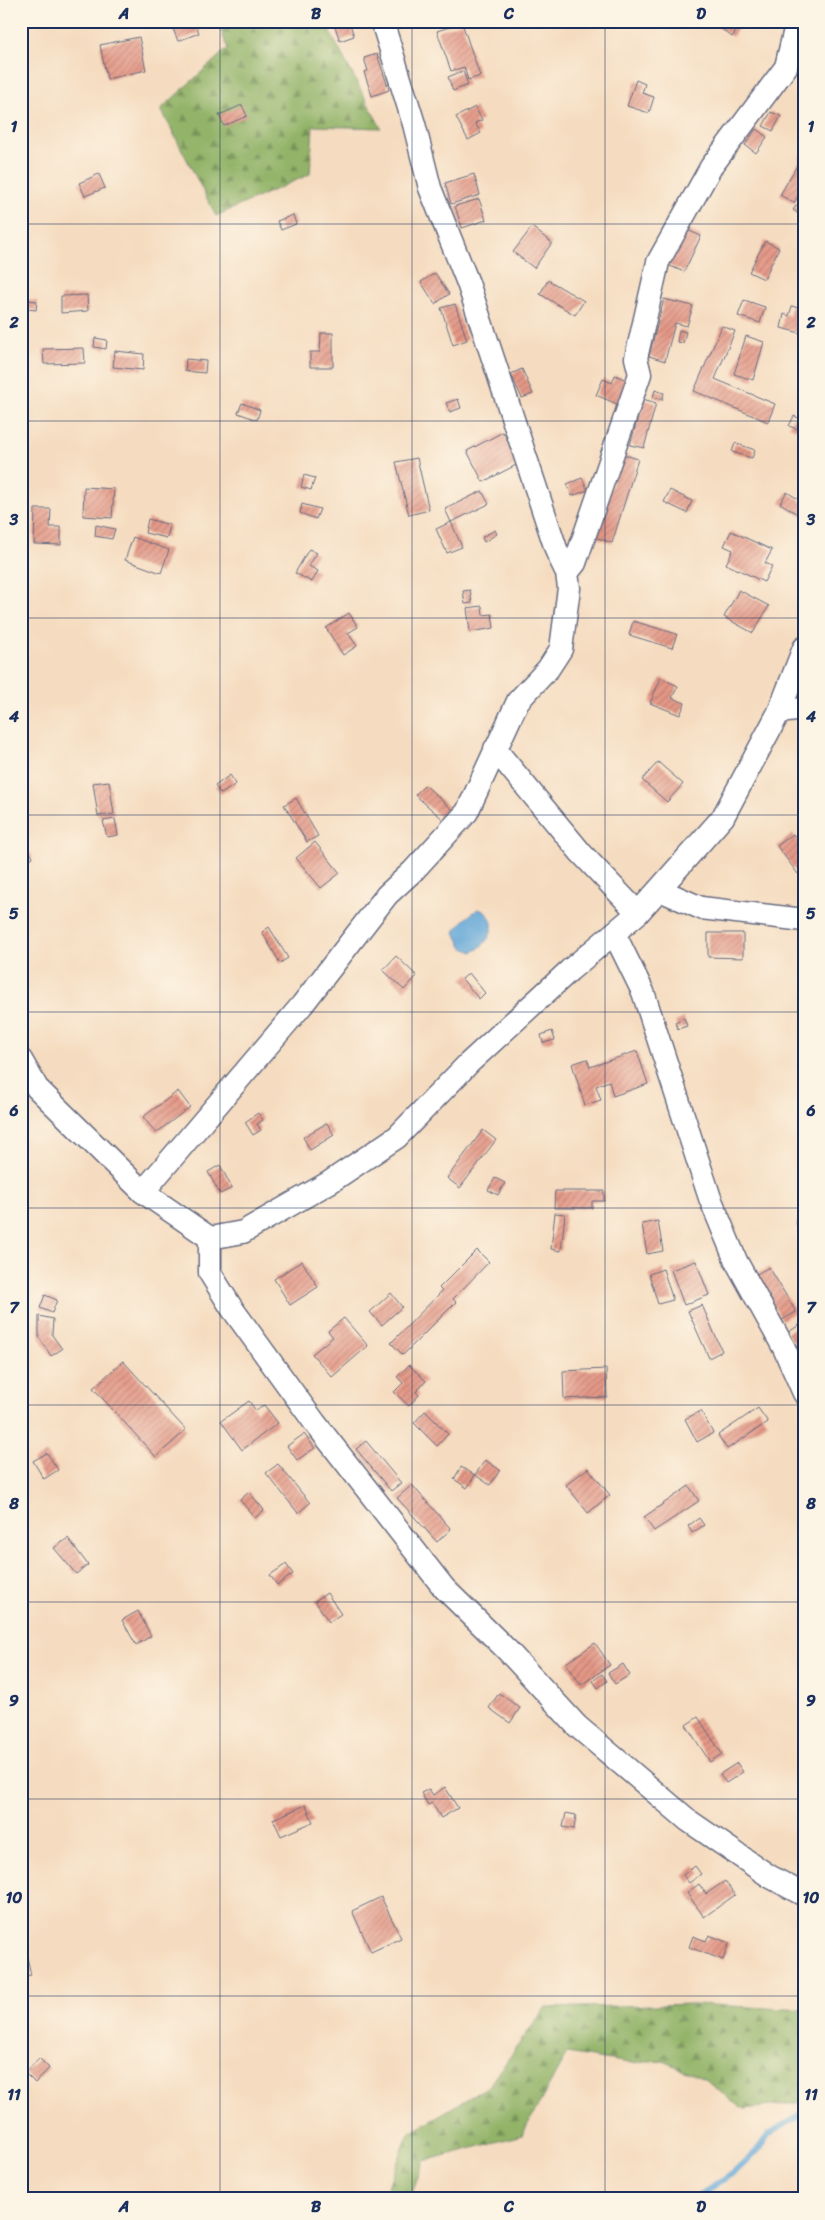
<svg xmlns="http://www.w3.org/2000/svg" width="825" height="2220" font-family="Sriracha,sans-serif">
<defs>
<pattern id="forest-firs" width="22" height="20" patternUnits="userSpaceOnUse" patternTransform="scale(1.25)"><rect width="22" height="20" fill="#92b367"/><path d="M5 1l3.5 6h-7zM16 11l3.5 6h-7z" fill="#769258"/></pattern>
<pattern id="building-hatch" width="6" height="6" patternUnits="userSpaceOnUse" patternTransform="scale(1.25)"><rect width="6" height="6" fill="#e59886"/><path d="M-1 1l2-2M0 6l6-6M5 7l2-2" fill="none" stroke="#b97c71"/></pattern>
</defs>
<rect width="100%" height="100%" fill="#fcf5e5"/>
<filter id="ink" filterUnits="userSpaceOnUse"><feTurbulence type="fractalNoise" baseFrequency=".02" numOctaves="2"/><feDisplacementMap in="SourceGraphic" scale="10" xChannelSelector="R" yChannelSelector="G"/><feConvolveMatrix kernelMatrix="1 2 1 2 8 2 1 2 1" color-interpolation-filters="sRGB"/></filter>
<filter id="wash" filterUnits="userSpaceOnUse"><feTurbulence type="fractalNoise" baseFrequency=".0096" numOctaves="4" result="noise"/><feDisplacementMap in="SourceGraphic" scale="20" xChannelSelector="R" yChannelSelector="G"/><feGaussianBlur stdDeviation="1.12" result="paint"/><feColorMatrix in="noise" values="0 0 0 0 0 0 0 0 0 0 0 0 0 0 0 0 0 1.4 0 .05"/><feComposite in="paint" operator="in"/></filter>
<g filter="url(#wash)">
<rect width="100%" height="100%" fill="#f5dbbf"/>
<path fill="url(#forest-firs)" stroke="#567162" d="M217,21h107l57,107 -68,-2 -3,48 -94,42 -55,-107 67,-61z
M693,2004l111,6v92l-59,7 -14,-8 -26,-22 -41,-18 -35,2 -62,-10 -45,82 -98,26 -14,38h-27l26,-66 80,-47 56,-78z"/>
<path fill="#63a7d8" stroke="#3f6b9b" d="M479,909c24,10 11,34 -6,43l-11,-5 -7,-15c2,-6 17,-20 24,-23z"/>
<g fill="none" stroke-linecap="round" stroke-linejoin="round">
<path stroke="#63a7d8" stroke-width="6" d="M695,2199l42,-29 22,-21 9,-14 36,-22"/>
</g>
<g id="blocks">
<path fill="url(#building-hatch)" d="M194,21l5,12 -21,8 -5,-12z
M333,21h16l5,15 -14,5z
M711,21h29l2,2 -10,14z
M462,23l18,53 -12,4 -4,-13 -13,4 -14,-40z
M139,37l7,33 -39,9 -7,-34z
M377,54l12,36 -17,6 -8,-24 4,-1 -4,-13z
M463,71l5,14 -15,6 -5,-14z
M636,80l9,4 -3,9 12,4 -5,16 -22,-7z
M242,105l5,11 -23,10 -5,-11z
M475,107l7,13 -7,3 6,10 -13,7 -12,-23z
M771,112l10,4 -8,15 -10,-5z
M756,129l11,8 -11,16 -11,-8z
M804,151v35l-10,17 -14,-8 20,-35 -1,-1z
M99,174l6,14 -20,8 -6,-13z
M474,174l6,21 -29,9 -6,-21z
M804,195v23l-11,-8z
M479,199l7,21 -24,8 -7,-22z
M293,215l3,9 -15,6 -4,-9z
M532,227l20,16 -18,25 -21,-16z
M685,229l16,7 -17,36 -16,-7z
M765,241l14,7 -15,31 -15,-7z
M435,273l14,21 -14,10 -14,-22z
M548,280l36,21 -9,14 -35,-21z
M87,295l1,16 -27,2v-17z
M664,299l29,7 -6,20 -12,-3 -10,38 -16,-5z
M28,300l9,1 -1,9 -9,-1z
M744,300l21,7 -5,16 -22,-7z
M800,301l4,1v32l-23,-6 3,-14 5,2 3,-10 6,2z
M455,304l12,36 -14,5 -12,-37z
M722,326l13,5 -20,48 60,25 -7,18 -74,-31z
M679,330l7,2 -3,11 -6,-1z
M321,333h12v34h-23v-15h10z
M746,336l18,6 -11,38 -19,-6z
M95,338l12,2 -1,9 -12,-2z
M84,348l1,15 -41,1 -1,-15z
M115,351l29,3 -1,16 -30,-3z
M186,359l20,2 -1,12 -20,-2z
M522,369l11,25 -11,4 -11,-24z
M615,375l14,6 -10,24 -23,-10 7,-16 9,4z
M655,390l9,3 -2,7 -9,-3z
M458,399l3,9 -11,4 -4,-9z
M643,399l13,4 -12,45 -14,-3z
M242,403l18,7 -3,10 -19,-7z
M794,416l7,3 -4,10 -8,-3z
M503,432l17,31 -37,19 -16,-31z
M735,443l20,7 -3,8 -20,-6z
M622,454l16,5 -26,84 -17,-6z
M417,458l12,52 -20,5 -13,-53z
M304,475l11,3 -4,12 -10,-3z
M582,478l6,12 -16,6 -5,-12z
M84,487l30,2 -2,29 -29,-2z
M670,490l22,11 -5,12 -23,-11z
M482,491l7,13 -38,18 11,25 -15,6 -11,-24 15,-7 -6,-13z
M787,492l17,11 -2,14 -22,-14z
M302,504l18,5 -4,10 -16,-6z
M35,509h16l-1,18h11v18l-27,-1z
M148,519l22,6 -3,13 -22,-5z
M96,525l19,4 -3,10 -17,-3z
M495,530l2,4 -13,8 -2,-5z
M731,531l41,19 -7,13 7,3 -8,16 -38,-18 7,-14 -9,-4z
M133,537l36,13 -8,23 -36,-13z
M309,549l8,4 -8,13 9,5 -6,11 -17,-9z
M470,590l2,13 -7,1 -2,-13z
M739,590l30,16 -16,27 -29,-16z
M482,606l1,9 9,-1 2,14 -24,4 -3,-24z
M349,613l9,14 -10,6 9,13 -14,9 -17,-27z
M633,621l44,13 -5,14 -43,-13z
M661,678l17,8 -6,12 13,5 -5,12 -30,-12z
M658,762l25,22 -16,18 -25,-22z
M230,775l6,9 -15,10 -6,-8z
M109,781l5,33 -16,2 -5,-33z
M425,785l29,26 -9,10 -30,-26z
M296,798l22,38 -11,6 -23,-37z
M115,819l3,16 -11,2 -4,-16z
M793,834l7,9 4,-3v29l-6,5 -21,-28z
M21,839l12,18 -12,8z
M315,842l25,31 -19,15 -25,-30z
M269,927l19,31 -8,5 -18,-31z
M708,933h35v25l-35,-1z
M396,956l21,20 -13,14 -21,-20z
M469,973l16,20 -6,6 -17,-20z
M684,1018l3,8 -9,3 -3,-7z
M552,1031l3,9 -12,3 -2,-8z
M637,1051l11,33 -35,12 -4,-15 -13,5 5,14 -16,5 -13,-41 15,-5 3,8z
M178,1091l12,16 -34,26 -13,-16z
M258,1113l5,7 -6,4 4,6 -8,5 -8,-13z
M327,1123l7,12 -24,15 -7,-13z
M483,1130l13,10 -36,48 -13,-10z
M220,1165l12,23 -12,6 -12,-22z
M495,1178l10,5 -7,12 -10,-5z
M555,1191h49v10h-12v7h-38z
M555,1213l10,1 -4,37 -10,-2z
M804,1218v18l-8,-13z
M658,1221l5,30 -16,3 -5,-30z
M477,1250l12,12 -36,37 3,3 -53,53 -12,-12 51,-52 -3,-3z
M302,1261l16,26 -28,18 -16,-26z
M696,1261l13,34 -25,10 -13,-35z
M769,1267l27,45 -14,8 -27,-45z
M663,1269l10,31 -15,4 -9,-30z
M391,1293l11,14 -20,18 -12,-13z
M45,1295l12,5 -5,13 -12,-5z
M702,1305l20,46 -13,7 -21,-47z
M39,1316l14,3 -1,16 10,14 -11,7 -12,-19z
M344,1318l24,28 -36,31 -20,-23 21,-17 -5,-6z
M801,1324l3,4v29l-17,-24z
M123,1361l63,69 -30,27 -63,-69z
M409,1365l17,16 -10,11 3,3 -10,11 -15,-14 9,-9 -6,-6z
M606,1369l1,28 -43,2 -1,-28z
M249,1401l7,10 8,-6 14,18 -36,27 -21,-29z
M758,1408l10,14 -41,27 -9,-14z
M425,1411l23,23 -11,12 -23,-23z
M701,1411l12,22 -16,9 -12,-23z
M304,1434l11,14 -18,12 -10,-14z
M366,1441l35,42 -10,8 -35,-42z
M47,1453l11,17 -14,9 -11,-18z
M485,1460l15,10 -10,15 -15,-10z
M278,1464l32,39 -12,10 -32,-40z
M461,1467l14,8 -8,13 -13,-9z
M588,1468l22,27 -22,18 -22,-28z
M412,1485l39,44 -14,13 -40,-44z
M689,1486l10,15 -45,30 -10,-14z
M249,1492l15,18 -9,8 -15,-18z
M699,1518l5,7 -12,8 -4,-7z
M68,1538l20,27 -12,9 -22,-26z
M286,1564l7,10 -16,11 -7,-10z
M327,1593l14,21 -12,8 -14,-21z
M138,1611l13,25 -15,9 -14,-25z
M595,1643l15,22 -29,20 -15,-22z
M623,1664l7,11 -15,9 -7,-11z
M602,1674l5,7 -9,7 -5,-7z
M499,1693l21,15 -10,15 -21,-15z
M698,1717l24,37 -12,8 -24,-37z
M737,1763l6,9 -17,11 -6,-9z
M445,1787l13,21 -17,10 -9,-15 -4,2 -7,-12 8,-4 4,6z
M306,1805l7,17 -32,14 -8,-17z
M566,1813l10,2 -2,14 -11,-2z
M695,1866l6,8 -12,9 -6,-8z
M725,1881l10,14 -31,22 -17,-24 12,-9 7,10z
M381,1897l20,41 -30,14 -19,-41z
M709,1935l20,8 -6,17 -34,-13 4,-11 13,5z
M24,1944l7,31 -10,2v-32z
M39,2058l10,10 -14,15 -10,-10z"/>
</g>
</g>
<g filter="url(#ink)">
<use href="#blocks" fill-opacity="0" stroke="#676b80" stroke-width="1"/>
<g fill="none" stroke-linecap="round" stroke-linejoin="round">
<g stroke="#676b80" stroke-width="25">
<path id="minor" d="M382,21l32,103 16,64 38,95 89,269 10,21 8,-10 65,-189 -4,-16 22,-96 53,-95 75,-100 11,-46
M779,712l25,-3
M495,749l86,104 57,60
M660,890l41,18 103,12
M615,935l28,57 67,206 26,63 48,87 20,45
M21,1060l16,28 106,104 67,46 33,-6 87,-50 67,-45 72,-74 101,-93 68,-57 85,-96 56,-105 25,-64
M143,1192l159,-187 85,-110 26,-24 54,-59 51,-111 30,-32 13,-20 8,-61 -2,-15
M210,1238v35l21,34 84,116 129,165 63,62 70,76 112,95 80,55 35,19"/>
</g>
<use href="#minor" stroke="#fff" stroke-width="22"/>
</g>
</g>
<path fill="none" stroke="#1b2f5e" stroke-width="1" stroke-opacity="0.55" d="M220,21v2178M412,21v2178M605,21v2178M21,224h783M21,421h783M21,618h783M21,815h783M21,1012h783M21,1208h783M21,1405h783M21,1602h783M21,1799h783M21,1996h783"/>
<rect width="825" height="2220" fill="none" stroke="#fcf5e5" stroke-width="55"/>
<rect x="28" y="28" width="770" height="2164" fill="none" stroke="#1b2f5e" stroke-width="2"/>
<g font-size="16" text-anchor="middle" font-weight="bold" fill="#1b2f5e">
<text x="124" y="19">A</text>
<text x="316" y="19">B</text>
<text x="509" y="19">C</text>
<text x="701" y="19">D</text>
<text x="14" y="132">1</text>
<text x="811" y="132">1</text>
<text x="14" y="328">2</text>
<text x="811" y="328">2</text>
<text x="14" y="525">3</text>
<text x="811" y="525">3</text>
<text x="14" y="722">4</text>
<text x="811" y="722">4</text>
<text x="14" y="919">5</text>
<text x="811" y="919">5</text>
<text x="14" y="1116">6</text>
<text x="811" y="1116">6</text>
<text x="14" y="1313">7</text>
<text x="811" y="1313">7</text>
<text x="14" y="1509">8</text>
<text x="811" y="1509">8</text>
<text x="14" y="1706">9</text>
<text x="811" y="1706">9</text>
<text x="14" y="1903">10</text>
<text x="811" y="1903">10</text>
<text x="14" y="2100">11</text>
<text x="811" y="2100">11</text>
<text x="124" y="2212">A</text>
<text x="316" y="2212">B</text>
<text x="509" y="2212">C</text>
<text x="701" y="2212">D</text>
</g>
</svg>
